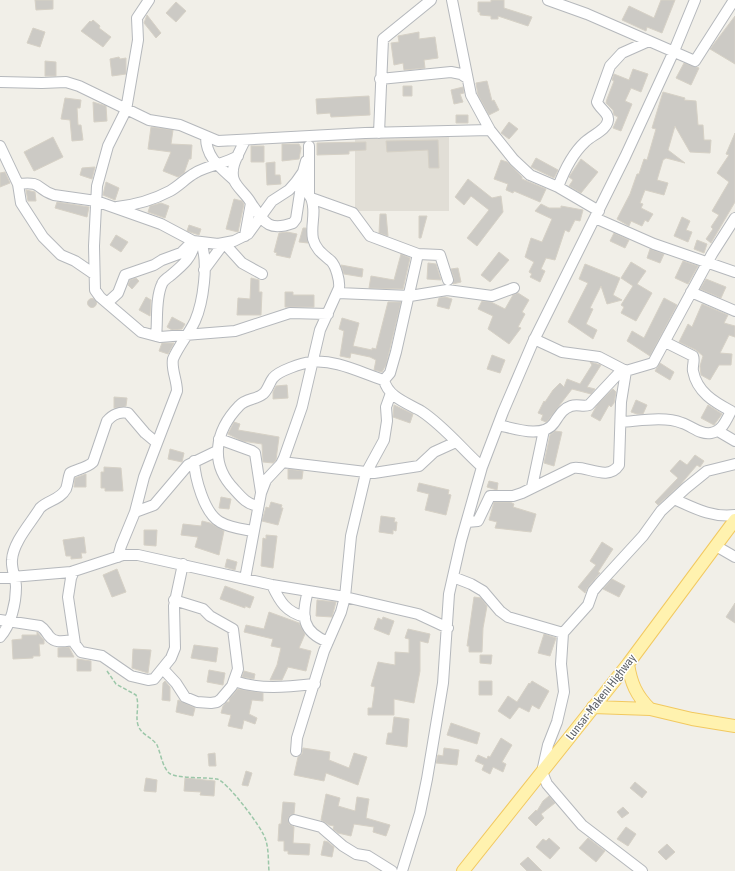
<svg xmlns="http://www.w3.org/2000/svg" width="735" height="871" font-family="'Asap Condensed',sans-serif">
<rect width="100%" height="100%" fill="#f1efe8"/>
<path fill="#e1ded6" d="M355,137h94v74h-94z"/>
<path fill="#cccac5" stroke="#d6d1c6" d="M35,0h18v9l-17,1z
M491,0h13v8l28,9 -4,9 -30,-10v3h-7v-3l-11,-1v-3h-2v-10h13z
M661,0h14l-13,33 -15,-6 -1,4 -24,-11 7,-14 25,12z
M176,2l10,9 -10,11 -10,-9z
M147,15l14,18 -5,5 -12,-15z
M735,16v48l-25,-15z
M93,20l7,6 -1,2 12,9 -8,10 -22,-16 9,-10 1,1z
M33,28l12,4 -5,15 -13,-4z
M419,32v7l16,-2 3,21 -14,2 1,8 -21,2 -1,-7 -9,2 -3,-22 8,-1 -1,-6z
M119,57l1,2 6,-1v16l-14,2 -2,-17z
M45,61l11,1v14h-11z
M684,63l15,5 -8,17 -15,-7z
M633,69l15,5 -7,18 -10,-4 -6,13 7,3 -11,27 -8,-3 5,-11 -4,-2 -1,-5 -7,-7 1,-4 7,-18 -2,-1 2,-6 15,6z
M487,81l5,20 2,-1 5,10 -10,5 -11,-20 -2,-12z
M403,86h9v10h-9z
M463,87l1,6 -4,1 3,8 -9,2 -3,-14z
M663,92l22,6 -1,2 12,1 2,24h5l1,15h7l-1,13 -20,-1 -15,-26 -7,24 17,13 -19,-5 -3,2 -6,20 11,3 -4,12 -19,-5 -5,13 3,1 -2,4 12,6 -5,8 -3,-2 -3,6 -11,-5 -2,5 -12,-7 13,-25 7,-20h2l5,-15 3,1 9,-31 -4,-1z
M369,96l1,19 -39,2 -1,-4 -13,1 -1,-15z
M65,98l16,2 -1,8h-3l1,17h3l2,15 -11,1 -2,-21 -9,-1z
M93,102l13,4 1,15 -13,1z
M456,115h12v8h-12z
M509,122l9,7 -9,10 -8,-6z
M151,127l22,3 -2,14 21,1 -1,14h-2l-5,14 -6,4 -15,-6 8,-19 -23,-3z
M735,133v69l-24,41 -5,-4 7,-10 -2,-2 8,-12 -7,-4 17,-29 -12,-9 12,-18 -3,-1z
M53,137l10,20 -29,14 -10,-19z
M438,140l1,28h-10l-1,-18 -41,2 -1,-11z
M366,142v8l-17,1v3l-32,1v-12z
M282,144h17l2,4 -2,11 -17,2z
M251,146h13v16h-13z
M536,158l22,12 -4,8 -23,-11z
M581,159l17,13 -17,21 -12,-7 4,-6 -4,-3z
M501,160l6,2 15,15v2l24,10 -6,13 -26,-11 -1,2 -7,-3 2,-6 -14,-5z
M275,162v13h5l1,9 -14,1 -1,-22z
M95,167l-3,12 -12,-4 2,-7z
M5,172l5,11 -10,4v-14z
M468,179l24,19 9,-2 2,16 -26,34 -10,-8 22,-28 -18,-14 -7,9 -9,-8z
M106,182l13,6 -4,12 -12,-5z
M26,190l9,2 1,9h-8z
M234,199l8,2 2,3 -6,28 -12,-3z
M57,202l32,5 -2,10 -32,-9z
M161,203l8,3 -4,12 -17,-6 2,-6z
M541,204l8,4h12v-2l22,4 -3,11 -5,-1 -6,12 -4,-2 -10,30 -9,-2 -5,11 4,2 -5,11 -10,-5 2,-3 -3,-2 5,-10 -9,-5 6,-19 11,4 10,-23 -17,-8z
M380,214h6l2,22 -9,-3z
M419,216h8l-6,22h-2z
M682,217l8,4 -4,9 6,2 -4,10 -14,-6z
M189,225l12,4 -2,6 -12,-4z
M303,228h3l2,15 -9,-1z
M287,232l10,2 -7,24 -14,-3 1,-2 -3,-1 5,-19z
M614,233l15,7 -4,8 -15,-7z
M116,235l12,7 -7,10 -11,-7z
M697,240l10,4 -3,9 -10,-4z
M650,249l14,5 -4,9 -13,-5z
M499,252l10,8 -19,22 -9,-7z
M401,254l9,4 -7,31 -34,-1 2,-12 23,4z
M683,261l15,5 -10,18 -13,-6z
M631,262l15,9 -9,13 15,9 -16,28 -15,-8 3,-6 -3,-2 12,-19 -12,-8z
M428,263l8,1 5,16 -14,-1z
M585,264l35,14 -7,17 9,5 -15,4 -6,-18 -11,22 3,1 -7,15 11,6 -4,9 -25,-17 20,-39 -9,-4z
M341,265l22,4 -1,8 -18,-3z
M458,268l3,14 -8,2 1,-6 -3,-9z
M136,278l3,3 -7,8 -4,-4 2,-5z
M251,278l8,2v12h3l-1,23h-24l1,-17 12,1z
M706,279l20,8 -5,11 -21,-9z
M285,292h8v3h21v12h-29z
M518,293l11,7 -7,12 3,2 -7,13 3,1 -12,16 -21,-15 5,-13 -15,-7 4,-8 9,1 14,7 8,-14z
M146,297l5,3 -1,16 -11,-6z
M445,297l7,2 -3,10 -12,-3 2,-8z
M664,298l13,7 -27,51 -23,-15 5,-10 12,7z
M87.5 303a4.5 4.5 0 1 1 9 0a4.5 4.5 0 1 1-9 0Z
M388,302h13l-15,63 -4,7 -8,-2 2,-10 -6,-3 -19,-4 -1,5 -10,-2 4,-25 -5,-2 3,-11 17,5 -6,23 19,4v-2l4,1z
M702,304l26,11 -4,8 11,3v11l-6,-2 -9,18 12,1 -1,11h-12l-9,15 -9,-5 -1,-9 3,-10 -7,-6 -17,-8 9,-18 4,3z
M172,317l13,7 -3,5 -10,1 -5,-3z
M162,343h12l-6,11 -9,-3z
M492,355l13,5 -5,13 -13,-4z
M590,362l11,3 -14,22 8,2 -4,5 -19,-5 -23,30 -3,3 -5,-2 2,-5 -5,-2 6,-12 1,1 8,-12 7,-7 4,4 3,-8 13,5 12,-19z
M660,363l14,9 -4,8 -15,-9z
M287,385l1,13 -15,1v-7l3,-6z
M613,389l3,3 -2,11 -3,4 -2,-2 -9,16 -9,-5 6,-11z
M114,397l13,1 -1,8 -12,2z
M636,400l11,5 -4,9h-6l-6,-2z
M394,405l19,9 -3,9 -17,-6z
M708,405l14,9 -8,11 -13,-7z
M234,422l6,2 -2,6 41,7 -3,23 -3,3 -10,-1 -1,-18 -20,-3 -14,-7z
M555,431l7,1 -8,34 -10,-3 6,-28z
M170,449l14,4 -2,9 -14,-3z
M695,455l9,6 -4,6 -3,-2 -17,20 -22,20 -3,-3 23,-24 -8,-7 10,-11 7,5z
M104,467l17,1 2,23h-18v-3h-4v-16h3z
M288,469l15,2 -1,8h-14z
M86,474v13h-12l1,-9z
M489,481l9,2 -1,7 -10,-3z
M419,483l30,7 -1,4 3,1 -5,20 -21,-5 4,-16 -12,-3z
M221,497l10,2 -2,10 -10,-1z
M271,502l11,3 -1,3h2l-5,17 -16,-4 4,-14 3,1z
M494,502h16l4,2 -1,3 23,7 -5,18 -36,-4 2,-6 -8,-2z
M381,516l14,2 -1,4h3l-1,9 -3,-1v4l-14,-2z
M202,521l8,2 14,8 -5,24 -24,-8 3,-10 -17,-2 2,-11 18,2z
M144,530h13l-1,16 -12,-1z
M266,535l11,1 -4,32 -12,-2 2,-28 3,1z
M84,537l2,16h-5l1,5 -11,1v-3h-5l-3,-16z
M602,542l11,7 -15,23 2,1 -12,14 -3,6 -7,-6 18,-22 -6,-4z
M227,559l10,3 -2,8 -10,-3z
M117,569l9,23 -14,5 -9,-22z
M612,579l13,7 -6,11 -16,-8z
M225,586l29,11 -4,11 -5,-2v2l-25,-9z
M474,597l7,1 6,8 -4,22 -1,24h-13v-6h-2z
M317,600l19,2 -4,15 -16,-1z
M735,603v20l-9,-6z
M269,612l30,11 6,11 -6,14 12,3 -5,20 -18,-4 -6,13h-12l7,-15 4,-17 -10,-2 2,-7 -29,-7 2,-7 18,4z
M383,617l11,4 -5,14 -15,-6 4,-11 4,2z
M408,629l22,5 -2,9 -8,-2v30l-6,32 -20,-4v16h-26v-7h4l3,-21 -4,-1 7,-24 17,3v-13l14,1v-14l-4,-1z
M37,632l7,8v4h-5l1,12h-7v2l-20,1 -1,-19 10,-1v-4h15z
M544,634l12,4 -6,18 -12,-3z
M194,645l24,3 -2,14 -25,-4z
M69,647l5,10h-16v-9z
M133,649l18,1 -3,23 -16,-5z
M480,655h12l-1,9 -11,-1z
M77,659l14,2v10h-14z
M209,670l16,3 -2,12 -16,-3z
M244,671l11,3 -1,5 -12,-2z
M165,681l5,6v14l-8,-1 1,-17z
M479,681h13v14h-13z
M532,681l17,10 -10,18 -7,-4 -3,7 -10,-5 -9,12 -12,-8 10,-15 9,6 12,-19 1,1z
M238,689l25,4v8l-11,-1 -3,14 8,4 -2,6 -11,-4 -2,9 -14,-3 3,-11 -10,-2 2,-7 4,-4h2l1,-4z
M178,700l17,8 -2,8 -17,-4z
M394,717l15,2 -2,28 -21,-3 2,-11h4z
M451,723l29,10 -3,11 -30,-9z
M501,738l11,7 -10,17 4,2 -3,8 -10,-5 -3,7 -8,-4 2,-5 -9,-4 3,-6 9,4 1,-3 2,1z
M303,748l27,4 -1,8 20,8 5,-15 13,4 -9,28 -32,-12 -2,8 -30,-6 4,-18 4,-3z
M444,748l15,2 -2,15 -21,-2 2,-8 5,1z
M215,753l1,13h-7l-1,-12z
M246,771l6,2 -4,13 -6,-1z
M146,778l11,2 -1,12 -12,-1z
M185,778l30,3 -1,15 -14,-1 1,-3 -17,-1z
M635,782l12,10 -5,6 -12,-10z
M326,794l14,4 -2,8 17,5 2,-14 12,2 -3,19 24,7 -4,11 -13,-4 1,-5 -20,-3 -3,12 -13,-3 -5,-4 1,-3 -5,-1 -8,-5z
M549,796l6,7 -14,11 3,4 -8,8 -8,-8 8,-8 1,1 6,-10z
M283,802l12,1 -1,11 -4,1 -2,4 1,5 5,3 -1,16 17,1 -1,11 -21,-1v-3h-4v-10h-6l1,-17h2z
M623,807l6,6 -7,5 -5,-6z
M626,827l10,7 -8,12 -11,-7z
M549,838l11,10 -10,11 -14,-12 7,-8 3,2z
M588,838l17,13 -9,11 -17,-14z
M324,841l4,1 6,5 -2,10 -11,-2z
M667,844l8,8 -9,8 -8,-8z
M528,857l14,14h-15l-7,-7z"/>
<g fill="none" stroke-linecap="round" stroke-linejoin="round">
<g stroke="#b5b8bc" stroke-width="12">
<path id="minor" d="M149,0l-12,18 1,22 -12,70 -18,36 -11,40 -3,60 1,44 5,7 41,35 19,5 75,-6 55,-18 38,1
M452,0l19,95 19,35 24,30 16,15 28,12 41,24
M548,0l39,14 108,47 39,-61
M380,79l71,-7 10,2 6,4
M0,82l42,1 24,-1 13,4 70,34 31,5 38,16 147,-8 125,-3
M379,133l4,-94 48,-39
M206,137c0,21 15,31 28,43
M0,146l18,38 3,19 22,34 18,18 14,6 19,13
M309,146v49l2,3 42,15 17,23 48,18 -22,98 -6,21 -6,7c4,17 23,23 37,31 23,15 41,38 61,56
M18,184c26,-3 17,5 36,11l42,6 65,23 32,17 25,3 16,-3 14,-7 24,-33 17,-11 7,-8 7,-10 3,-11
M558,187c6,-16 15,-34 27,-45 7,-7 22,-12 23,-22 1,-7 -9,-12 -11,-18l13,-36 12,-13 27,-12
M251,203c13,19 17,29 42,20l3,-4 7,-46
M117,207c18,-2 36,-7 53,-16 9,-5 16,-13 25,-18 13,-8 30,-9 43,-17
M595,218l59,26 81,28
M245,236l6,-33c-4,-8 -14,-15 -17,-23 -5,-13 6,-28 11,-40
M418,254l22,1 8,25
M204,270l20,-27 18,20 20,11
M691,292l44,19
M338,293l72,3 37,-6 45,6 22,-8
M107,303l11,-10 7,-18 29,-10 8,-5 19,-7 12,-12
M156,336c2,-15 -1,-37 6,-52 1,-3 5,-6 8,-8 13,-11 22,-18 25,-34
M621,422c18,-1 43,-6 61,1 10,3 18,12 29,10 11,-2 15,-12 20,-22 -17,-9 -34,-19 -38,-40 -1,-5 2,-10 0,-15l-28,-14
M498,425c15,3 45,14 56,-2 5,-7 8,-14 17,-17 6,-2 13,1 18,-1l30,-32 34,-10 59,-109 23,-36
M718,431l17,10
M219,439l33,12 3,2 6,39
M194,461c1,17 10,52 26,61 10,6 22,7 33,9
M282,462l92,11 45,-7 15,-14 22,-10
M532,487l12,-57
M674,499c20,9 38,19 61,16
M258,506c-11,-2 -16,-8 -24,-17 -25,-26 -19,-58 5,-83 7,-8 17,-6 24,-12 5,-4 6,-11 10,-16 5,-7 29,-15 38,-16 25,-3 50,11 73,18
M135,512l19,-7 34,-40 29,-14
M467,522l11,-1 12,-25h23l9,-3 51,-25c13,-3 35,14 46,-3l2,-63 5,-31 -27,-14 -37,-5 -28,-13
M716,546l19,11
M118,557l3,-11 14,-34 9,-35 33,-86c0,-11 -6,-22 -4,-32 6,-14 16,-25 22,-38 8,-18 14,-59 6,-78
M74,571l-3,7 -3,19 7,47 6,8 21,4 29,20 17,4 6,-1 17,-21 4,-10 -1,-42 9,-42
M453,577l18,7 12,7 17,20 8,6 55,16
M0,578l71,-6 52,-17h15l134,30 73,12 73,17 30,14
M245,579l16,-86 5,-13 15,-16 3,-6 18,-51 18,-77 19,-42c1,-7 -3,-22 -8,-27 -8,-7 -15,-11 -18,-22 -3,-14 4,-27 -2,-41
M272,585c8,17 14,27 33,32
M308,591c-7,25 -6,41 20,51
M0,620l40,6c5,3 6,6 9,10 6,8 16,5 25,4
M0,637c11,-12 16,-34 16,-50 0,-9 -5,-18 -4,-27 1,-18 19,-37 28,-52 8,-8 20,-8 26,-19 2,-5 2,-11 4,-16 7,-4 17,-5 23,-11l14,-41c5,-6 13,-10 21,-8l17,20 12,10
M163,669l13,14 9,14 12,5 14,1 6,-1 4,-3 11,-13 6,-17 -5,-40 -23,-13 -7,-7 -29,-9
M234,681c26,9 53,6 81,3
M296,751l1,-13 27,-87 17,-39 4,-15 6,-61 15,-63 18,-33 3,-19 -1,-14 5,-14
M294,820l27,7 22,19 13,8 12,2 24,15
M402,871l18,-58 7,-34 16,-96 6,-89 12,-53 21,-74 21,-55 30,-70 92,-185 49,-106 21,-51
M642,871l-60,-46 -35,-41 -5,-12 6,-27 9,-23 7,-30 -3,-28 2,-31 25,-28 5,-14 6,-7 44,-48 18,-25 25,-23 21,-17 28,-7"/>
</g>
<g stroke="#f2c960" stroke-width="14">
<path id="major" d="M628,664c3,19 8,31 22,45
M593,707l57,2 42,10 43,7
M463,871l165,-207 107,-144"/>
</g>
<path stroke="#9cc7a9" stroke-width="1.5" stroke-dasharray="4 2" stroke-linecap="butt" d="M107,671l9,13 20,11c4,11 -1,20 2,30 3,10 14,12 19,20 4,9 5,21 12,28 7,6 38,4 48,6 10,2 45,49 48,59 4,10 3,22 4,33"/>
<use href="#minor" stroke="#fff" stroke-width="10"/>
<use href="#major" stroke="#fff2af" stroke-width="12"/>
</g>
<g text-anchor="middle" stroke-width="3" stroke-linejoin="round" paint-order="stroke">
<g font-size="12" fill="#5f6368" stroke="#fff">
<text transform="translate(601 697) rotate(-52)" y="4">Lunsar-Makeni Highway</text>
</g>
</g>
</svg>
